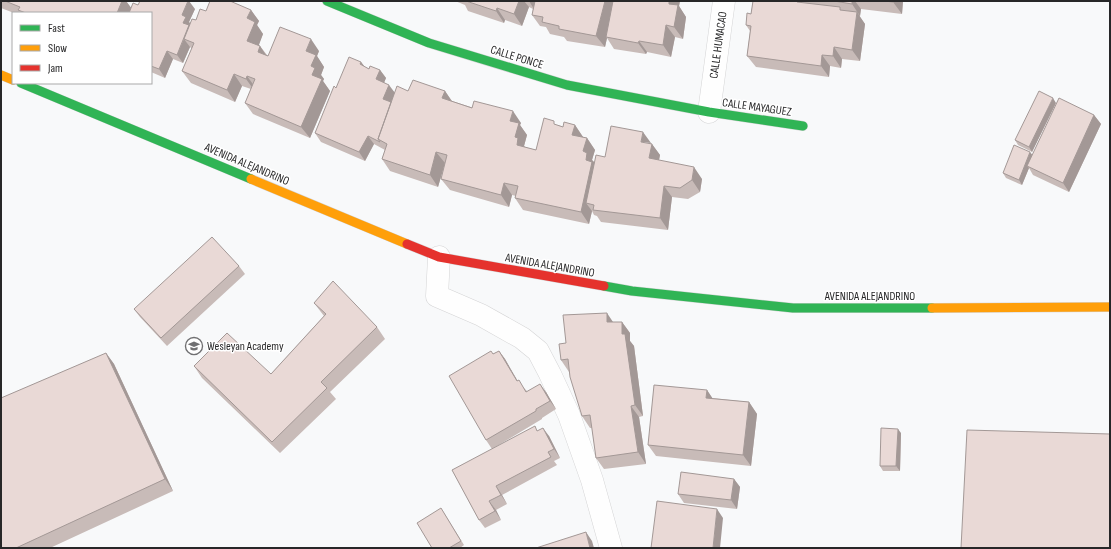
<svg xmlns="http://www.w3.org/2000/svg" width="1111" height="549" font-family="'Sofia Sans Condensed',sans-serif">
<rect width="100%" height="100%" fill="#f8f9fa"/>
<g fill="none" stroke-linecap="round" stroke-linejoin="round">
<g stroke="#d4d4d5" stroke-width="23">
<path id="street" d="M709,112l15,-111
M439,257l-2,39 44,19 41,23 16,13 12,23 19,41 23,65 19,68"/>
</g>
<g stroke="#d4d4d5" stroke-width="10">
<path id="fast" d="M327,1l102,42 138,42 142,27 94,14
M21,83l230,96
M604,286l28,5 161,17h139"/>
</g>
<g stroke="#d4d4d5" stroke-width="10">
<path id="slow" d="M1,75l12,5
M251,179l156,65
M932,308l178,-1"/>
</g>
<g stroke="#d4d4d5" stroke-width="10">
<path id="jam" d="M407,244l32,13 165,29"/>
</g>
<use href="#street" stroke="#fefefe" stroke-width="22"/>
<use href="#fast" stroke="#30b455" stroke-width="9"/>
<use href="#slow" stroke="#ff9f0a" stroke-width="9"/>
<use href="#jam" stroke="#e5322d" stroke-width="9"/>
</g>
<path fill="#c8bbb8" d="M1,1h125l5,7 7,-3 57,4 -6,13 1,1 6,-3 10,-9 45,-1 8,11 -2,4 6,9 -5,12h2l7,9 1,1 51,-5 -2,5 7,11 -3,8 3,4 -1,2 7,10 -20,47 -57,-24 -8,-11 6,-14 -9,-3 -7,16 -44,-19 -9,-12 10,-22 -2,-2 -7,16 -10,-4 -8,19 -14,-6v-59h-137l-13,-5z
M455,1h225l-1,5 7,11 -3,22 -8,-2 -4,20 -24,-5 -1,2 -32,-5 -7,-11 -2,9 -38,-6 -3,-4 -14,-3 -4,-7 -6,-1 -8,-11 1,-6 -4,-2 -7,19 -17,-6 -1,3 -36,-12 -3,-6z
M753,1h150l-1,13 -41,-5 -1,7h-1l6,8 -5,37 -18,-2 -1,9 -11,-2 -1,11 -73,-10 -9,-11 3,-25 -4,-6 5,-11z
M361,62l4,5 4,2 11,1 6,8 -2,4 11,11 13,-2h37l7,10 69,22 -1,2 7,10 -3,11 1,1 11,3 22,-25 5,2 12,-2 8,12 4,1 8,12 -3,10 2,2 11,-5 46,-14 9,12 -1,5 43,19 -2,13 -12,7 -16,-2 -4,33 -67,-8 -4,-6 -3,-1 -2,-4 -3,13 -66,-14 -8,-12 1,-2 -4,-1 -3,12 -59,-17 -9,-11 4,-15v-1l-7,24 -48,-16 -8,-12 3,-9 -11,-6 -9,17 -44,-19 -6,-9 21,-45z
M1056,103l-24,49 -14,-7 -3,-5z
M1094,115l7,9 -32,68 -36,-17 -4,-7 -7,17 -16,-7 -3,-5z
M239,266l6,8 -78,72 -27,-29 -6,-8z
M314,303l63,24 8,12 -55,53 6,7 -56,54 -78,-75 -8,-12 77,8 53,-58z
M613,322h9l8,11v8l4,5 9,70 -4,1 7,47 -42,5 -8,-11 -4,-30h-2l-8,-12 -13,-44 -8,-12 5,-17z
M499,351l6,8 12,22 10,10 19,1 10,17 -14,9v1l-50,30 -6,-9 7,-86z
M106,353l8,11 59,127 -123,57h-49z
M707,390l5,8 37,4 8,12 -6,52 -95,-10 -8,-11z
M538,431l11,5 11,22 -6,3 3,4 -55,30 5,9 -11,6 5,10 -16,8 -6,-8 -27,-50z
M901,433l-1,38h-17l-3,-5z
M734,479l6,8 -3,22 -53,-6 -6,-9z
M441,508l23,37 -4,3h-28z"/>
<path fill="#a39896" d="M122,1h4l6,8 -2,4h-13z
M188,1h1l6,8 -6,13 3,4 1,16 -10,-19 -1,-8z
M519,1h5l5,6 -7,19 -8,-12z
M529,1h8l-3,8z
M605,1h11l-10,36 1,1 -2,9 -9,-11z
M669,1h11l-1,5 7,11 -3,22 -9,-12 -5,-23z
M852,1h3l6,8 -1,7 -8,-12z
M894,1h9l-1,13 -9,-12z
M497,8l8,12 -1,3 -8,-12z
M251,10l8,11 -2,4 6,9 -7,19 -9,-12v-23z
M857,12l8,12 -5,37 -8,-11z
M666,25l9,12 -4,20 -8,-12z
M184,39l6,8 -7,16 -6,-8z
M311,39l8,12 -2,5 7,11 -3,8 3,4 -1,2 7,10 -20,47 -9,-11 11,-52 -1,-9 -5,-15z
M639,41l8,11 -1,2 -8,-11z
M260,46l8,12 -10,-6z
M834,47l8,12 -1,9 -8,-12z
M167,51l6,8 -8,19 -6,-9z
M822,55l8,11 -1,11 -8,-11z
M361,62l6,8 -7,-6z
M380,70l6,8 -4,10 -6,-9z
M234,74l8,12 -7,16 -8,-12z
M247,76l8,11 -1,3 -8,-11z
M389,85l6,8 -6,14 -6,-8z
M445,91l8,12 -11,-5z
M1053,98l3,5 -24,49 -3,-5z
M513,111l8,12 -1,2 7,10 -3,11 3,4 -10,-5 -7,-24z
M1094,115l7,9 -32,68 -6,-9z
M575,125l8,12 -2,9 -9,-11z
M643,132l8,11 -10,-1z
M368,136l6,8 -9,17 -6,-9z
M587,138l8,12 -3,10 4,4 -10,39 6,8 -3,13 -8,-12 2,-61z
M652,144l8,11 -3,15 -8,-12z
M436,152l9,11 -7,24 -8,-12z
M1030,152l4,5 -7,9 2,2 -7,17 -3,-5z
M694,167l8,12 -2,13 -8,-12z
M504,183l8,12 -3,12 -8,-12z
M664,186l8,11 -4,33 -8,-12z
M607,313l8,12 -8,-3z
M622,322l8,11v8l4,5 9,70 -8,-11 -13,-71z
M499,351l6,8 18,31 -6,-9z
M106,353l8,11 59,127 -8,-12z
M540,384l6,8 10,17 -6,-8z
M707,390l8,12 -9,-4z
M749,402l8,12 -6,52 -8,-11z
M631,406l8,11 7,47 -8,-12z
M543,428l6,8 11,22 -6,-9z
M898,429l3,4 -1,38 -4,-5z
M734,479l6,8 -3,22 -6,-9z
M496,486l6,9 5,9 -6,-9z
M489,501l7,9 5,10 -6,-9z
M717,509l6,9 -3,30h-7z
M586,532l6,9 2,7h-4z"/>
<path fill="#e9d9d6" stroke="#a39896" d="M5,1h117l-5,12h-91l-8,-3 2,-3z
M140,1h48l-6,14 4,2 -3,6 6,2 -12,30 -10,-4 -8,18 -8,-3v-53h-22l4,-10 5,2z
M210,1h20l21,9 -4,8 8,4 -8,19 13,5 -2,6 10,4 12,-29 31,12 -5,12 10,4 -5,11 4,2 -3,7 10,4 -21,48 -56,-24 10,-24 -8,-3 -1,3 -12,-5 -7,16 -45,-19 12,-28 -10,-4 8,-20 4,1 4,-11 6,2z
M466,1h53l-5,13 -17,-6 -1,3z
M535,1h70l-9,35 -37,-7v-3l-17,-4 1,-5 -11,-2z
M613,1h56v3l9,1 -4,22 -8,-2 -3,20 -24,-4 -1,2 -32,-6z
M753,1h44v1l43,5v3l17,2 -5,38 -18,-3 -1,9 -11,-1 -1,11 -74,-10 4,-30 -5,-1 1,-12 4,1z
M834,1h18v3z
M884,1h10l-1,1z
M349,57l12,5 -1,2 9,5 1,-3 10,4 -4,9 13,6 -6,14 8,3 -13,37 2,3 -12,-6 -9,16 -44,-19 19,-47 2,2z
M413,80l32,11 -3,7 30,10 2,-7 39,10 -3,10 9,2 -4,14 3,1 -1,7 19,5 8,-32 10,3v3l9,3 1,-5 11,3 -3,10 15,3 -4,13 4,2 -1,7 6,2 -11,50 -66,-14 3,-12 -14,-3 -3,12 -60,-16 6,-24 -11,-3 -6,23 -48,-16 5,-15 -9,-5 19,-53 11,5z
M1039,91l14,7 -24,49 -14,-7z
M1059,98l35,17 -31,68 -36,-17z
M611,126l32,6 -2,10 11,2 -3,14 45,9 -2,13 -12,8 -16,-2 -4,32 -67,-8 1,-5 -8,-2 10,-48 9,2z
M1014,145l16,7 -11,28 -16,-7z
M212,237l27,29 -78,72 -27,-29z
M333,281l44,46 -56,55 6,6 -55,54 -78,-76 33,-33 44,41 55,-60 -12,-11z
M607,313v9h15v12h3l10,71 -4,1 7,46 -42,6 -6,-43 -8,1 -12,-39 -2,-18 -7,1 -2,-16 7,-1 -3,-28z
M491,351l2,3 6,-3 18,30 2,-1 7,12 14,-8 10,17 -14,8v2l-50,29 -37,-64z
M106,353l59,126 -149,69h-15v-150z
M654,385l53,5 -1,8 43,4 -6,53 -95,-10z
M535,426l2,5 6,-3 11,21 -6,3 3,5 -55,29 5,9 -12,6 6,10 -16,9 -27,-50z
M881,428l17,1 -2,37h-16z
M967,430l143,4v114h-149z
M681,472l53,7 -3,21 -53,-6z
M657,501l60,8 -4,39h-62z
M441,508l20,33 -12,7h-17l-15,-25z
M586,532l4,16h-54z"/>
<defs>
<g id="school-ring" transform="scale(0.9)"><circle r="9.5" fill="#fff" stroke="#707072" stroke-width="1.5"/><path d="M0-5L7-2L0 1L-7-2ZM-4 1L0 2.5L4 1V4Q0 6-4 4Z" fill="#707072"/></g>
</defs>
<g fill-rule="evenodd">
<use href="#school-ring" x="194" y="346"/>
</g>
<g text-anchor="middle" stroke-width="3" stroke-linejoin="round" paint-order="stroke">
<g font-size="12" fill="#272728" stroke="#fff">
<text transform="translate(718 45) rotate(-82)" y="4">CALLE HUMACAO</text>
<text transform="translate(517 57) rotate(17)" y="4">CALLE PONCE</text>
<text transform="translate(757 107) rotate(8)" y="4">CALLE MAYAGUEZ</text>
<text transform="translate(247 164) rotate(23)" y="4">AVENIDA ALEJANDRINO</text>
<text transform="translate(550 265) rotate(10)" y="4">AVENIDA ALEJANDRINO</text>
<text x="870" y="300">AVENIDA ALEJANDRINO</text>
</g>
<g font-size="12" fill="#272728" stroke="#fff" text-anchor="start">
<text x="207" y="350">Wesleyan Academy</text>
</g>
</g>
<rect width="1111" height="549" fill="none" stroke="#272728" stroke-width="4"/>
<rect x="12" y="12" width="140" height="72" fill="#ffffff" stroke="#a9a9a9"/>
<rect x="20" y="25" width="20" height="6" fill="#30b455" stroke="#a9a9a9"/>
<text x="48" y="32" font-size="12" fill="#272728">Fast</text>
<rect x="20" y="45" width="20" height="6" fill="#ff9f0a" stroke="#a9a9a9"/>
<text x="48" y="52" font-size="12" fill="#272728">Slow</text>
<rect x="20" y="65" width="20" height="6" fill="#e5322d" stroke="#a9a9a9"/>
<text x="48" y="72" font-size="12" fill="#272728">Jam</text>
</svg>
